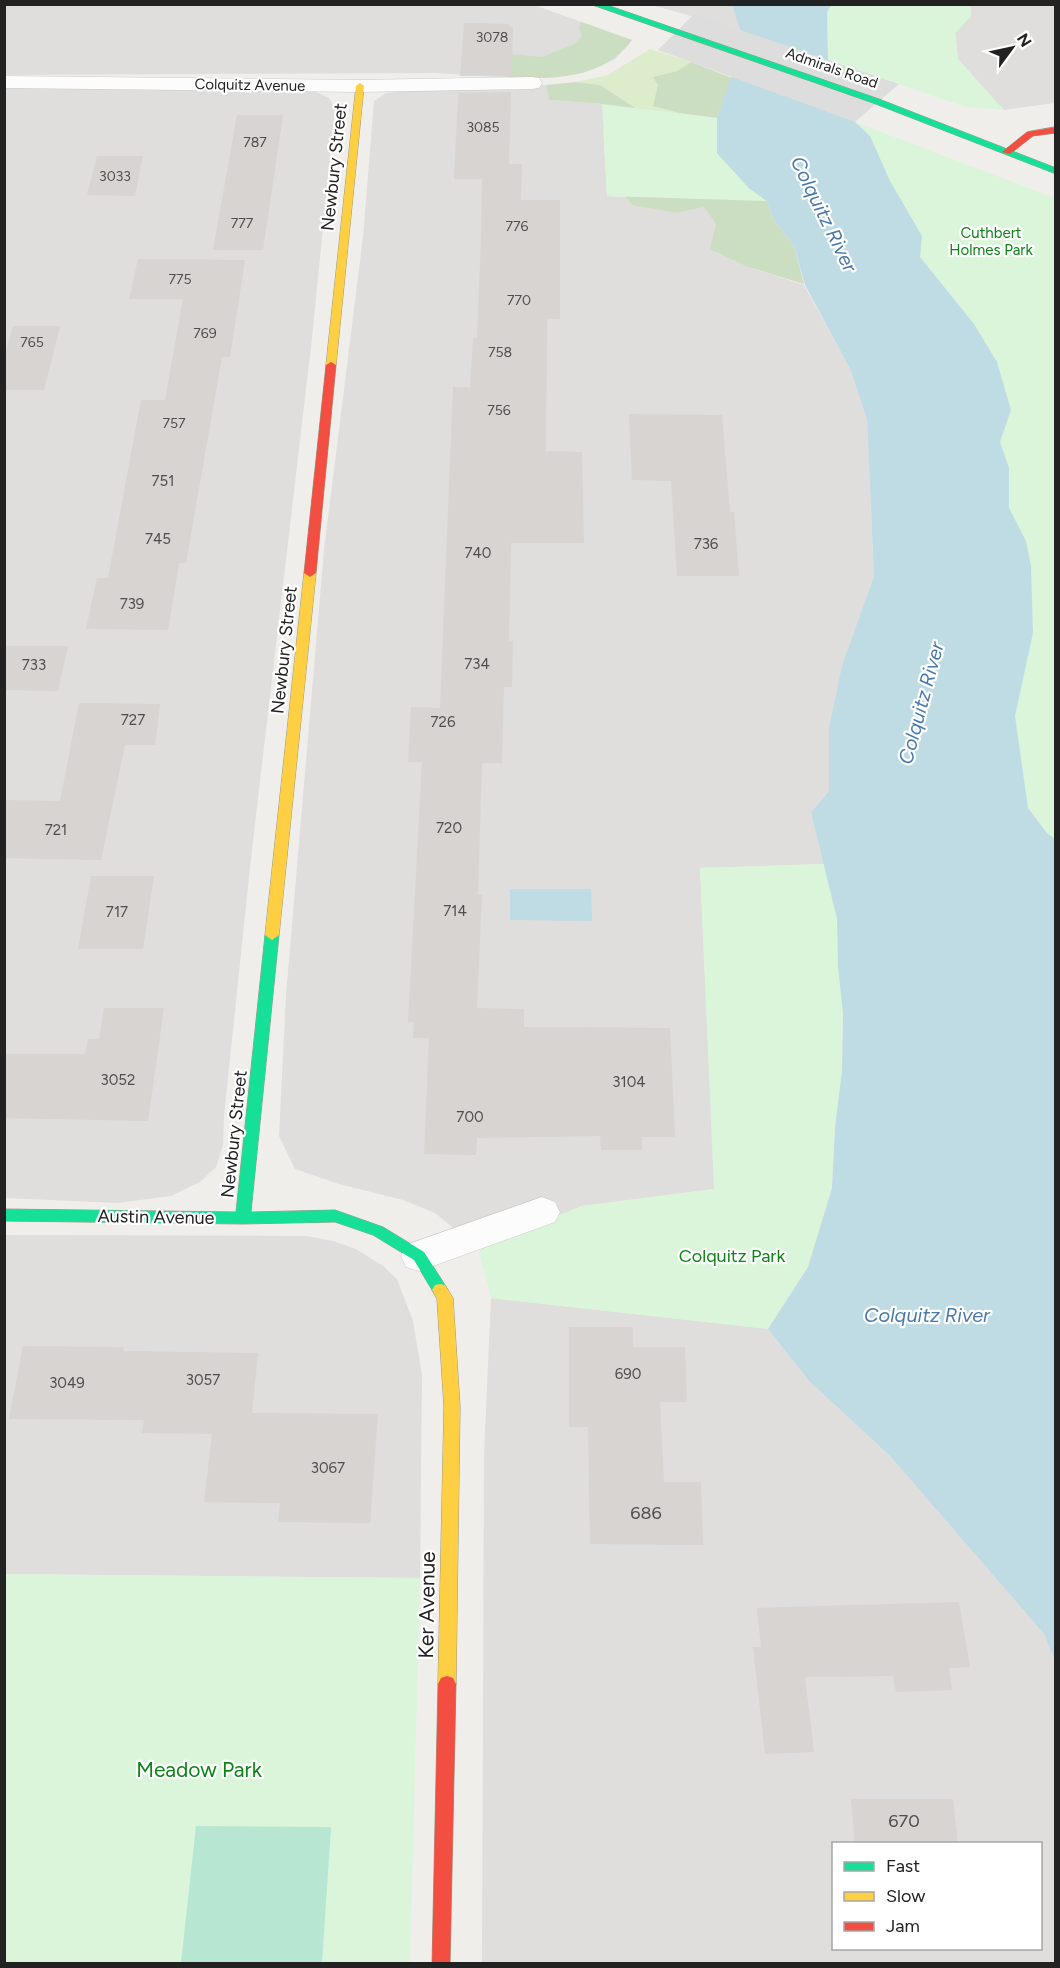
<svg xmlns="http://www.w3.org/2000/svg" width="1060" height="1968" font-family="Figtree,sans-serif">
<rect width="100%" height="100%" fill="#f0eeeb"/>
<path fill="#dfdedc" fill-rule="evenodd" d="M5,5h529l98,35 -17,19 -17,8 -22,7 -56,5 -84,-6 -431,2z
M652,5h80l8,25z
M970,5h85v98l-51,7 -17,-17 -29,-34 -3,-26 16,-17z
M546,85l3,15 53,4 5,92 19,1 7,8 42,8 29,-7 44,61 56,18 47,86 16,49 7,156 -32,89 -13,62v64l-18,21 14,52 -125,4 15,321 -133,17 -104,42 -43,-35 -32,-13 -64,-16 -44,-15 -16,-33 7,-141 38,-445 39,-313 11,-136 12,-8 18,-2z
M5,88l312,4 12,6 6,10 -23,230 -61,520 -27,258 -1,29 -7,22 -16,15 -29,14 -54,7 -112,-5z
M5,1235l302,1 26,5 23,8 27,17 14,13 16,42 9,54 -2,203 -415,-4z
M491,1298l277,31 41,52 81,75 154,178 12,26 -1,303 -573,1 2,-510zM834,1844h206v104h-206z"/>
<path fill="#ddeccb" d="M650,49l41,13 -14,9 -23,6 26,36 37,5 -49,11 -68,-44 -24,-3 32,-7z"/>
<path fill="#cbdec1" d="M581,22l51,18c-33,46 -101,40 -150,34l25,-20 35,3 32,-13 8,-8 -3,-8z
M691,62l41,16 -15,40 -37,-5 -27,-7 5,-21 -5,-8 24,-6z
M576,82l24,3 68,44 49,8v16l50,48 7,20 20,25 10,38 -56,-17 -38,-18 6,-25 -12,-17 -29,6 -43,-8 -6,-8 -23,-68 -1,-25 -53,-4 -3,-15z"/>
<path fill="#daf5da" d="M831,5h139l1,11 -16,17 3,26 46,51 -38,-3 -138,-47 -1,-47z
M602,104l115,14v35l32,35 18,13 -160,-5z
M855,122l200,76v642l-8,-7 -19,-25 -13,-92 18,-83 -2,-67 -5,-25 -17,-33v-40l-9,-26 11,-32 -14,-48 -23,-38 -54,-67 -50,-121z
M825,864l12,55 1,47 5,48 -1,57 -7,56 -3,61 -24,79 -40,62 -277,-31 -13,-50 104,-42 132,-17 -14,-321z
M5,1574l415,4 -10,385 -405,1z"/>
<path fill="#b7e6d2" d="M196,1826l135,1 -9,136h-141z"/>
<path fill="#bfdbe3" d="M732,5h99l-4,8 1,47 10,34 17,28 15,14 20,45 32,55 -2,21 54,67 23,38 14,48 -11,32 9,26v40l17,33 5,25 2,67 -18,83 13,92 19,25 9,7 -1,820 -11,-26 -154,-178 -81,-75 -41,-52 40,-62 24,-79 3,-61 7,-56 1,-57 -5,-48 -1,-47 -26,-107 18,-21v-64l13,-62 32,-89 -7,-156 -16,-49 -46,-86 -11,-39 -20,-25 -7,-20 -18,-13 -32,-35v-35l21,-59 2,-29z
M510,889h81l1,32 -82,-1z"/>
<path fill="#dedddd" d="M694,14l205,70 -44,38 -197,-72z"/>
<path fill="#d7d4d2" d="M464,23l45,1v3h4l-1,48 -52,1z
M511,92l-2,72h13l-1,36h39v119h-13l-1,132 36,1 2,91h-73l-2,98h4l-1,46h-8l-2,76h-20l-4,132h4l-5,113 47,1v18l146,1 5,109h-33v13h-41l-1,-14 -123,2 -1,17 -52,-1 5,-116h-16l1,-16h-6l14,-260h-14l3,-55 29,1 13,-321h17l3,-49h4l4,-98 1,-61h-28l3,-63 2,-23z
M237,115h46l-20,135h-50z
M97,156h46l-8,40 -48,-1z
M138,259l107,1 -15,97h-8l-36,206h-7l-11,67 -82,-1 11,-51h11l33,-178h24l18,-101h-54z
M13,326h47l-16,64h-40v-32z
M629,414l93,1 8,97h4l5,64h-62l-6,-95 -39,-1z
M4,646h64l-10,45 -54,-1z
M79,703l81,1 -5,41h-30l-24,115 -97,-2v-58l56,1z
M91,876h63l-11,73h-65z
M104,1008h60l-16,113 -144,-3v-64h81l3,-15h11z
M569,1327h64v20h52l2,55h-27l4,80h37l2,63 -113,-1 -2,-117h-19z
M23,1346l101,1 -1,4 135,2 -6,60 126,1 -8,109 -92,-1 2,-19 -76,-1 8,-68 -70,-1 2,-13 -135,-1z
M959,1602l11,65 -21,1 3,22 -56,2 -3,-16 -88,1 9,75 -49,2 -12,-107h8l-4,-39z
M851,1799h102l5,45h-103z"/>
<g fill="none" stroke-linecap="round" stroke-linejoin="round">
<g stroke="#c9c8c7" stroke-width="1">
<path id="street" d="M4,76l356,4 171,-3 8,1 3,5 -3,5 -8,1 -171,3 -356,-4z
M542,1197l13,5 5,10 -5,10 -136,49 -13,-4 -5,-11 5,-11z"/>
</g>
<g stroke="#999a82" stroke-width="1">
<path id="fast" d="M590,4h14l275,95 177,69v6l-183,-71z
M272,930l7,5 -28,277 84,-2 48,17 41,25 21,33 3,5 -3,5 -5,1 -5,-1 -21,-35 -41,-25 -38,-13 -92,2 -239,-3v-12l232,3 29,-277z"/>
</g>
<g stroke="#999a82" stroke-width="1">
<path id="slow" d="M360,83l4,3 -28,279 -5,3 -5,-3 30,-279z
M310,569l6,4 -37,362 -7,5 -7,-5 39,-362z
M440,1284l5,1 8,13 7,109 -4,277 -3,6 -6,2 -6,-2 -3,-6 6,-277 -7,-108 -5,-9 3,-5z"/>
</g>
<g stroke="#999a82" stroke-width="1">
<path id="jam" d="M1056,127v6l-23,3 -23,18 -8,-2 25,-20z
M331,362l5,3 -20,208 -6,4 -6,-4 22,-208z
M447,1676l6,2 3,6 -6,280h-18l6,-280 3,-6z"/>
</g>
<use href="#street" fill="#fdfcfc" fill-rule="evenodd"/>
<use href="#fast" fill="#16e098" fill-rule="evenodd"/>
<use href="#slow" fill="#ffcf43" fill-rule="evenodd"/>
<use href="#jam" fill="#f24e42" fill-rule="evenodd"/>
</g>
<g text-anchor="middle" stroke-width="4.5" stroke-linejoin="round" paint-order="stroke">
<g font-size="14" fill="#4f4e4e">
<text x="492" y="42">3078</text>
<text x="483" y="132">3085</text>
<text x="255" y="147">787</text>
<text x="115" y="181">3033</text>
<text x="242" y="228">777</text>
<text x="517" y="231">776</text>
<text x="180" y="284">775</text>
<text x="519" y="305">770</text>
<text x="205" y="338">769</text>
<text x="32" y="347">765</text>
<text x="500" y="357">758</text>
<text x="499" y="415">756</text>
<text x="174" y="428">757</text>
</g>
<g font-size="15" fill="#222" stroke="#fff">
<text transform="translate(832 68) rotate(19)" y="5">Admirals Road</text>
<text transform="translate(250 85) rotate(1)" y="5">Colquitz Avenue</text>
</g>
<g font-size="15" fill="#0c8416" stroke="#fff">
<text x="991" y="238">Cuthbert<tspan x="991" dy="17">Holmes Park</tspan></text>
</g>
<g font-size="15" fill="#4f4e4e">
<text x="163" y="486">751</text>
<text x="158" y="544">745</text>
<text x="706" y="549">736</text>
<text x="478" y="558">740</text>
<text x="132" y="609">739</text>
<text x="477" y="669">734</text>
<text x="34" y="670">733</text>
<text x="133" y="725">727</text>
<text x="443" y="727">726</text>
<text x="449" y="833">720</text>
<text x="56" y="835">721</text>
<text x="455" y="916">714</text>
<text x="117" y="917">717</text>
<text x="118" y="1085">3052</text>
<text x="629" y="1087">3104</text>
<text x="470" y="1122">700</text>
<text x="628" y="1379">690</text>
<text x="203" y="1385">3057</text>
<text x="67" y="1388">3049</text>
<text x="328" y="1473">3067</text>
</g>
<g font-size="18" fill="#222" stroke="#fff">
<text transform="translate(334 167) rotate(-84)" y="6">Newbury Street</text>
<text transform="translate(284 650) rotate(-84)" y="6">Newbury Street</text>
<text transform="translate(234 1134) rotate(-84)" y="6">Newbury Street</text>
<text transform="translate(156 1217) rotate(1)" y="6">Austin Avenue</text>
</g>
<g font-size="18" fill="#0c8416" stroke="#fff">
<text x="732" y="1262">Colquitz Park</text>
</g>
<g font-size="18" fill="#4f4e4e">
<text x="646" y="1519">686</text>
<text x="904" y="1827">670</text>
</g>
<g font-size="20" font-style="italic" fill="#4a7aab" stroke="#fff">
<text transform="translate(824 214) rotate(64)" y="7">Colquitz River</text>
<text transform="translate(921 703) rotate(-75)" y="7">Colquitz River</text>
<text x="927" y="1322">Colquitz River</text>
</g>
<g font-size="21" fill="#222" stroke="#fff">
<text transform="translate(427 1605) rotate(-89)" y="7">Ker Avenue</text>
</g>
<g font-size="21" fill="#0c8416" stroke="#fff">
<text x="199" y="1777">Meadow Park</text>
</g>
</g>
<rect width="1060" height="1968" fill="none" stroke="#222222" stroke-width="12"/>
<rect x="832" y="1842" width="210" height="108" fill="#ffffff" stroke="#a7a7a7" stroke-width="1.5"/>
<rect x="844" y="1862" width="30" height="9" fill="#16e098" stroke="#a7a7a7" stroke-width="1.5"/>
<text x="886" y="1872" font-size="18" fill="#222222">Fast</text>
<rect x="844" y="1892" width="30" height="9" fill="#ffcf43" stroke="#a7a7a7" stroke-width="1.5"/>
<text x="886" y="1902" font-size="18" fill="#222222">Slow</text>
<rect x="844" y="1922" width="30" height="9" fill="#f24e42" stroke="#a7a7a7" stroke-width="1.5"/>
<text x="886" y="1932" font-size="18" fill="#222222">Jam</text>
<g transform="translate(1012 48) rotate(57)" stroke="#ffffff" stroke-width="4.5" paint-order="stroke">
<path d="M0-4.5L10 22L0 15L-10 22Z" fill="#222222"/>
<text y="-9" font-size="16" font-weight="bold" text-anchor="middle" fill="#222222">N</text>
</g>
</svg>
